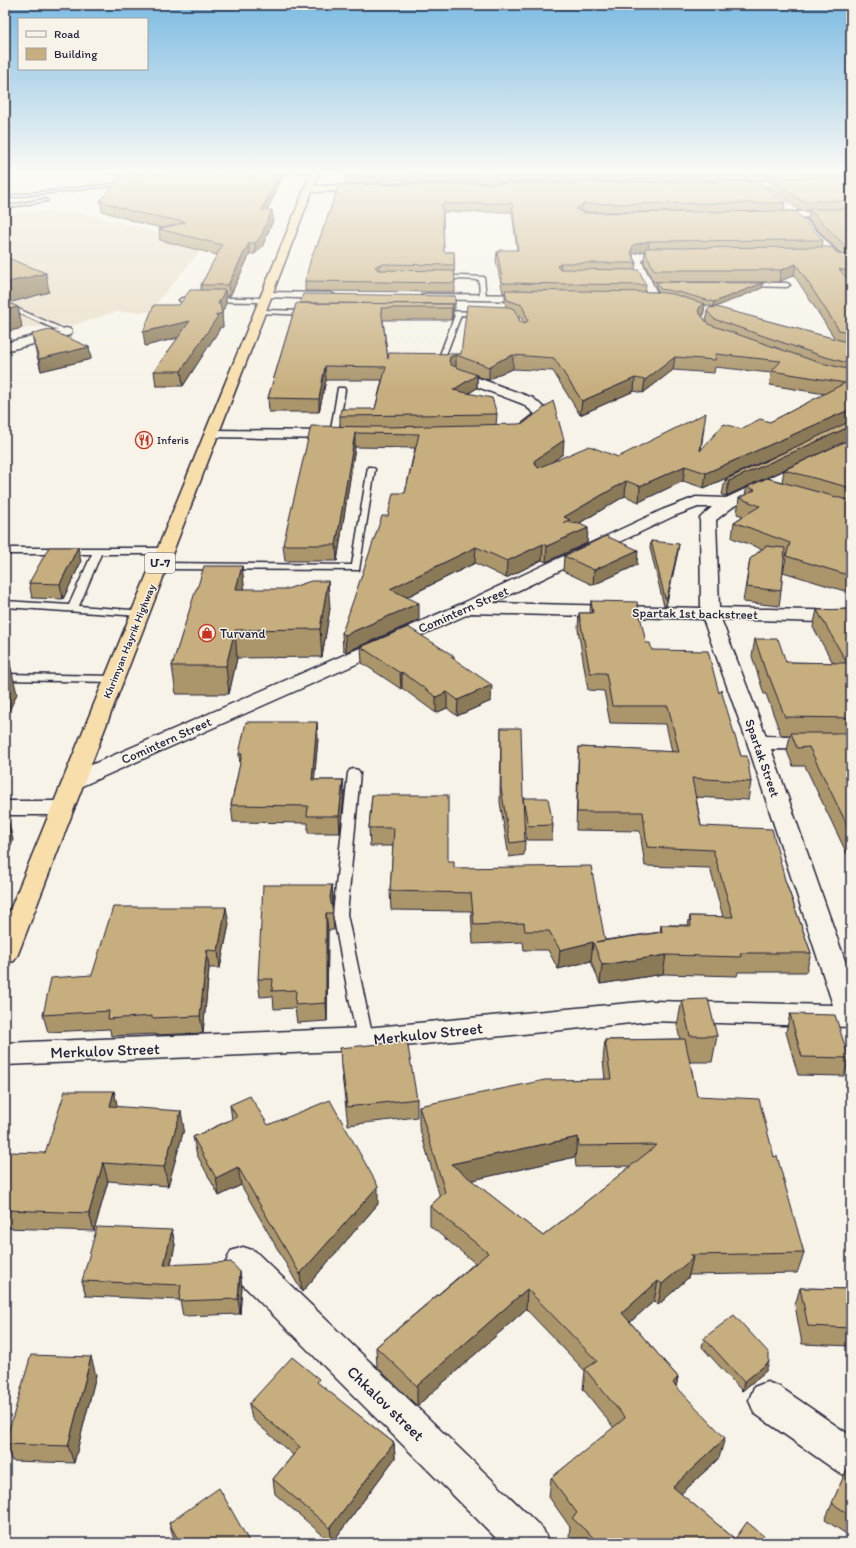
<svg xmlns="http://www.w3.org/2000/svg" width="856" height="1548" font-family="Itim,'Noto Sans Armenian',sans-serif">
<rect width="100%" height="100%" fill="#f7f3e8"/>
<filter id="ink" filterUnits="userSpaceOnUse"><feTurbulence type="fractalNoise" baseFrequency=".025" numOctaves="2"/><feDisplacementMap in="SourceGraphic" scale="8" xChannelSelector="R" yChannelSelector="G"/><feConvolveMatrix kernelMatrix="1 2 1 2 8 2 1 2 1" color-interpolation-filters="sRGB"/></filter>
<g filter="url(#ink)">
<path fill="#e9dec8" d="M19,212l62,1 124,32 -56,67h-34l-41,13 -43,2 -26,7v-120z"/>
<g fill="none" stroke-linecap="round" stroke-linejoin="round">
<g stroke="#22223b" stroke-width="3">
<path id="lane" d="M131,182l-2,2 -124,14v-2z
M45,199l2,2 -42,7v-2z
M438,275l46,2 2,20 -3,2 -3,-2 -1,-17 -43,-2 -1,-1z
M747,283h40l3,2 -3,2 -42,-1 -1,-1z
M182,298h83l3,2 -3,2 -85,-1 -1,-1z
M5,303l63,28 1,1 -5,1 -59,-26z
M260,310l51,1 3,2 -3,2 -53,-2v-2z
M437,311l46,1 3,2 -3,2 -22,-1 -17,45 -3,2 -3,-2 17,-45 -20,-1 -1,-1z
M338,388h6l1,2 -7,45 -4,2 -4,-2z
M368,467h3l4,2 -16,101 -200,-1 -5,-3 5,-3 193,2z
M5,548h160l5,3 -5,3h-64l-22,52 65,5 1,2 -5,3 -135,-9v-6l64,4 23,-51h-87z
M5,674l108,2 5,3 -5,3 -108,-2z
M354,769l4,1 2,3 -13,141 26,125 -3,4 -5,2 -5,-2 -3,-4 -24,-125 15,-141 2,-3z"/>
</g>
<g stroke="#22223b" stroke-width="3">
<path id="street" d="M851,180v6l-121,1 -4,-3 4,-3z
M368,185l4,3 -1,2 -62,2 -4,-3 4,-3z
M769,212h82v6l-85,-1 -2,-2z
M803,219l3,1 31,32 1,2 -1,2h-8l-29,-32 -2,-2z
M648,251h25l5,3 -5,3 -30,1 -1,4 18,37 -6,3 -6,-3 -16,-37 2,-8z
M267,292l64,1 6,3 -6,3 -68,-2 -2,-2z
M426,294l109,1 6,3 -6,3 -113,-2 -2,-2 2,-2z
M66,328l4,1 2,3 -2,3 -65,16v-8z
M456,370l77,28 18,16c-6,9 -22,21 -33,18l-2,-3 19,-15 -12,-10 -72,-27 -1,-3 1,-3z
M212,430l126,1 5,1 2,3 -2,3 -5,1 -131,-2 -2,-3 2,-3z
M851,440v10l-117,56 -18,14 3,88 132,3v12l-130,-4 45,117 85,2v12l-80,-1 80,229v49l-200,-6 -286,29 -360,15v-22l360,-15 286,-27 182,4 -86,-263 -44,-123 -232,-6 -389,173 -8,2 -8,-2 -3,-5 3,-5 395,-172 201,-94 34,-13 30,1zM698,507h14l-12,11 1,90 -209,-5 182,-87z
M5,801h58l8,2 3,5 -3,5 -8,2h-58z
M243,1247l12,4 288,278 6,14h-48l-270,-270 -5,-11 5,-11z
M767,1382l13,5 71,49v42l-13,-6 -84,-59 -5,-13 5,-13z"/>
</g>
<g stroke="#22223b" stroke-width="3">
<path id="highway" d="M311,173h8l-301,781 -4,7 -9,2v-41z"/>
</g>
<use href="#lane" fill="#f7f3e8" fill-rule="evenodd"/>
<use href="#street" fill="#f7f3e8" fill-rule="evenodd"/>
<use href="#highway" fill="#f8deab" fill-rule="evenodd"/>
</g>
<path fill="#ab966c" stroke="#22223b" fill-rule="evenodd" d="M109,173h200h-24l-18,37 6,10 -11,27 -7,7h-5l-20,42h-4v7l-4,10 1,14 -4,1v2l-36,56h-27l-2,-15 24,-33 -33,8 34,-41 22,-15v-5l16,-30 -57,-15 -1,-11 4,-1 -23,-5 -38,-12 -2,-10 20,-24z
M344,173h507v420l-68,-21 3,-13 -2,-1 -3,33 -2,15 -36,-4 7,-43 12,-10 -30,-11 2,-16 9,-6 -6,-2 2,-16 6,-3 2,-8 18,-9 -39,18 -4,-1 3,-15 66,-31 -87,39 -21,-7 -44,21 -14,-6 -47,28 10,4 -1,15 -41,19 -4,-2 -36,18 -31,-15 -68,34 12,23 -73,32 -3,-2 -1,-17 46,-117 17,-23 10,-45 -60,-1 -18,114h-52l-2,-16 57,-118v-11l35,-7 7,-29h-56l-7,32h-50l-1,-14 28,-94 159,-8v13h-2v7l-2,4h-68l5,39 73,-5 45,-47 -1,-5v-9h-2l-7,-32 1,-9 20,-2 -5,-38h-69l1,40h10l1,40 -150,-1v-10l12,-35 22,-61 446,18 -1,8 39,29 -1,8 16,6h3l-33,-34 1,-9h-9l-30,-23 1,-9 -11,1 -8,-6 -4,3 -1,4 -401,3v-3l-1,-1zM582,212h108l-107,1zM645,250l-1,12 9,20h126l15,-7 41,64 -121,-32 48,-19 1,-5 -107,-1v6l2,4h-13l1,-7 -11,-15 1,-7 -4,-8 1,-1zM705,305l8,2 -6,4 -1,10 -4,-5h1zM518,316l3,1 2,5 -2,1zM715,367l56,6 -1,12 55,9 -55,28 -29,7 -40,21 3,-23 -86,30 -65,4 10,-7 -67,-29 1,-11 -28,-21 8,-5v-12l12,4 10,-6 14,-5 40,2 27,44 54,-24 9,2 30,-23 41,3zM805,460l-21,10 -2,12 -15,-4z
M5,257l44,35 -41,11 10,4 4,21 -17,4z
M32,334l57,13 2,12 -50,12 -7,-26z
M651,541l27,10 -12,55h-2l-14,-58z
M564,556l73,9 -44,20 -30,-14z
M81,562l-18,37 -31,-1 -3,-15z
M242,566l2,23 86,19 -8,49 -85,1 -8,36h-53l-4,-28 25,-77z
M591,601l55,42 6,7 67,43 22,63 10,26 -3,18 -52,-3 5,29 84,54 26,73 -5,19h-68l-1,4 -74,-2 -63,10 -9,-23 -33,8 -10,-19h-24l-1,-8 -50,2 -2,-33 -80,-1 -1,-19 3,-45h-23l-1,-18 3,-33 76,66 6,7 151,72 55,-8 1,-7h27l2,-9 33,1 -13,-49 -65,-2 -5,-35 -64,-1 2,-65 1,-18 93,5 -6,-28 -56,-1 -6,-32 -16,-1 -10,-61 1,-16h11z
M851,609v246l-4,-1 -42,-88h-12l-6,-15 3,-16h-9l-15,-41h-2l-12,-38 3,-17 31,23 47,1 -20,-36 4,-17z
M361,647l93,9v3l37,42 -34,15 -10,-8 -11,5 -34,-25 -1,1 -39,-26z
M501,728l22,70 30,27 -1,15h-25l-3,-17 1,18 -1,14 -15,2 -9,-55z
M318,738l-4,42h29l1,17 -4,36h-32v-10l-75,-1 -2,-17 9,-40 -1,-11z
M332,885l1,18 -1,5 2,22h-6l-1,91 -30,2 -2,-15 -21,1 -1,-13 -13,1 -2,-18z
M229,924l-9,44h-11l-6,65 -48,2v-1l-44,2 -1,-7 -62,3 -5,-17 49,-40z
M682,1000l35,36 -5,26h-22l7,34 77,61 30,96 -7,20 -108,2 -1,3 -30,27 -4,-4 -24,21 48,55 -2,10 43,71 -38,36 54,45 37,4h-196l-7,-6 1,-10 -21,-30 2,-19 63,-50 -31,-39 2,-18 -59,-62 -109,97 -40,-39 -1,-20 99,-84 -45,-37v-20l10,-9 -21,-71v-20l186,-27 -2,-19 2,-20 75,-1 -3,-13zM575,1157l1,10 55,-1 -88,70 -72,-56z
M790,1014l59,44 -5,18 -46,-1 -12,-43z
M340,1048l77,51v18l-69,8 -7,-58z
M114,1091l3,15 67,23 -16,57 -60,-5 -14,50 -89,-3v-66l40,-9z
M230,1105l38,20 110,79 -76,88 -61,-107 -22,11 -22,-41 -4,-18 39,-18z
M172,1230l3,15 -4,19 69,8 2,15 -2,27 -57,2 -3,-16 -94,-4 -4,-15z
M800,1288l51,1v57l-49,-2 -7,-39z
M704,1338l62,33 -24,20 -40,-44z
M96,1375l-22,88 -62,-2 -7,-18z
M319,1384l75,59 1,15 -63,85 -57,-49 -2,-15 20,-24 -41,-36 -3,-15z
M851,1460v77l-26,-17z
M169,1523l81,20h-74l-2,-4z"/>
<path fill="#8b7a58" stroke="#22223b" d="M126,173h49l-48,7z
M280,173h5l-23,47v-10z
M748,173h4v1l-4,3z
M583,204l-1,8 -6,-3z
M272,210l1,10 -11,27 -7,7v-11z
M649,241l-1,9 -15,4 -2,9v-10l2,-8z
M249,243l1,11 -20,42 -2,-11z
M561,263l-1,9 -3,-6z
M380,264v10l-5,-7z
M796,264l-2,11 -15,7 2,-12z
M46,273l3,19 -41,11 -3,-15v-5z
M763,283l-1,5 -49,20 1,-6z
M225,290l1,13 -4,10 1,14 -4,1v2l-36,56 -2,-15 34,-56 3,-11z
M453,304v12l-2,4 1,-12z
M705,304l-2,12 -3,1 -2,-6 3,-6z
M18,307l4,21 -17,4v-22z
M190,321l2,13 -47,12 -2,-14z
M89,347l2,12 -50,12 -2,-12z
M456,355v14l-6,2 -1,-10 1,-4z
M513,355v14l-14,5 -10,6v-13l10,-6z
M675,357l-2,13 -30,23 2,-13z
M325,366l1,14 -7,32v-13z
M477,375v13l-24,15v-13z
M635,378l-1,13 -54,24 2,-14z
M851,409v13l-147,66 2,-15z
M851,426v13l-125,57 3,-15z
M355,433v14l-18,114 -1,-16z
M564,440l-1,14 -30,22 1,-15z
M685,466l-2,15 -44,21 1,-16z
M626,481l-1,15 -56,33v7l-5,-19z
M588,528l-1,15 -41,19 1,-16z
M543,544l-1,16 -36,18 1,-17z
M679,544l-1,7 -12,55 1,-8z
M78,547l3,15 -18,37 -3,-15z
M476,547l-1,16 -85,42v-16z
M638,550l-1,15 -44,20 1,-15z
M242,566l3,27 -9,-4z
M328,581l2,27 -8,49 -2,-28z
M419,603v17l-73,32 -1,-17z
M235,630l2,28 -8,36 -3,-28z
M8,655l9,39 -12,26v-59z
M402,672v16l-1,1 -1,-16z
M492,685l-1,16 -34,15 1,-16z
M447,692v16l-11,5v-16z
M317,722l1,16 -5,58 -1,-16z
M343,780l1,17 -4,36 -1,-17z
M9,823l4,17 -8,21v-29z
M332,885l1,18 -1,11 -2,-17z
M226,907l3,17 -9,44 -2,-17z
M326,913l2,17 -1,91 -1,-18z
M593,942l-2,19 -33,8 2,-19z
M207,950l2,18 -6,65 -3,-17z
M666,955l-3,19 -63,10 2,-19z
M114,1091l4,18 -8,-3z
M181,1111l3,18 -16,57 -4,-19z
M578,1137l-3,20 -124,28v-21z
M103,1163l5,18 -14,50 -5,-18z
M238,1167l3,18 -22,11 -3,-18z
M378,1186v18l-76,88 -2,-18z
M172,1230l3,15 -8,34 -3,-14z
M693,1258l-5,20 -30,27 4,-21z
M240,1272l2,15 -2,27 -2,-15z
M658,1281l-4,20 -36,32 4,-20z
M527,1289l-1,20 -109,97v-20z
M91,1357l5,18 -22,88 -6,-17z
M769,1362l-3,9 -24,20 2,-9z
M678,1377l-4,20 -1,-14z
M725,1438l-6,20 -51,48 5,-19z
M394,1443l1,15 -63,85 -2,-15z"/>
<path fill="#c7ae7e" stroke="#22223b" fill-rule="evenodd" d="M147,173h133l-18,37h10l-11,26 -6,7h-6l-21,42h-27l21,-40 -63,-16 27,-7 -48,-9 -38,-12 21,-25z
M347,173h148l-149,2z
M772,178h79v23h-50z
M757,181l28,22 -202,1 -7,5 7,4 212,-2 28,29 -174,1 -16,4 -2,8 5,10h-75l-4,3 2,3 80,1 7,15 -143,-2 -6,-31h3l-1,-2h19l-6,-47 -70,1 2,48h10v13l-74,-1 -5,3 3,3 76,1 1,12 -150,-2 6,-23 5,-13 1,1 22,-61z
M809,209h42v38h-5z
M831,247l7,7 13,1v17l-12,-3 12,14v50l-12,-3 -43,-66 -15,6h-127l-9,-19v-3z
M5,257l41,16 -41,10z
M656,282l107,1 -49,19 -36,-10 -18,-3z
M190,290h35l-7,14h2l2,9 -7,2 3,1 -37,55h-27l36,-50 -47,11 11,-27h25z
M505,290l150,2 18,2 32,10 -4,1 -3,6 10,13 109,38 34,8v39l-145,64 -21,-7 -45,20 -14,-5 -62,36 6,3 -6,2 16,2 8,4 -41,18 -4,-2 -36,17 -31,-14 -86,42 29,14 -74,32 -3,-2 40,-117h6l5,-23h12l14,-59 -64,-1 -19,112h-53l28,-119 74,1 133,-3 6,-1 29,-22 11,39 -30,21 4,7 51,-22 29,11 88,-44 -6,38 24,-27 17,5 19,-10 10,3 75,-39 -73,-12 9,-10 -65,-7 -1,6 -40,-3 -30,23 -10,-2 -53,23 -28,-43 -41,-3 -14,6 -10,6 -33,-12 -6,2 -1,4 2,4 26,10 -24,15 39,8 5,16 -157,2 1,-7h34l11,-42 -61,-1 -6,33 -51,-1 28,-94 2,-1 155,1 -1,4h-71l7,51 1,-6 72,1 6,-49 42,2 5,2 7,14 6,-1 1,-2 -6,-15 -15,-5z
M303,294l152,2v8l-155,-1z
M5,301l13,6 -13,3z
M716,307l135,36v21l-29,-8 -108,-37 -7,-8 2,-3z
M50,330l39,17 -50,12 -7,-25z
M851,421v5l-122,55 -4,-1z
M851,439v49l-67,-18z
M767,478l84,23v75l-65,-20 4,-13 -56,-21 26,-16 -21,-8 16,-8 -8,-3z
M606,536l32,14 -44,20 -30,-14z
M651,541l28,3 -12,54h-2z
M766,546l19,2 -4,43 -35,-4 4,-28z
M49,547h29l-18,37 -31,-1z
M204,566h38l-6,23h51l24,-8h17l-8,48 -85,1 -9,36h-54l24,-77h1z
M591,601l46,1 9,41h4l2,7 56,1 11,42 2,-3 20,66h6l4,26 -59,-4 9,48 71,3 13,51 26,73h-71l1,4 -75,-2 -64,10 -9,-23 -33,8 -11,-19h-24l-1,-8 -50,2 -3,-32 -81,-2 4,-63h-25l3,-33h76v66h6v7l137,-2 14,74 -9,2 66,-10 -1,-7 30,1 -1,-10 43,1 -20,-67 -66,-3 -4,-35h-66l2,-65 100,5 -11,-46h-56l-6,-33h-16l-11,-60h14z
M851,609v109l-66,-1 -16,-41h-2l-12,-37h23l8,23 61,1 -30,-53z
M408,627l46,29 -3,1 41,28 -34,15 -11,-8 -11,5 -34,-25 -2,1 -39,-26z
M5,655h3l-3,6z
M246,722h71l-5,58h31l-4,36h-32l1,-10 -77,-1 11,-51h-3z
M501,728h20l2,70h25l5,27 -25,1 -5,-28 2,43 -15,2 -9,-55z
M791,733h60v100l-42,-86 -12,1z
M5,823h4l-4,9z
M263,885h69l-2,12 3,16h-7v90l-31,2 1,-15 -24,1 1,-12h-15z
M113,907h113l-8,44 -11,-1 -7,66 -48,2v-2l-44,3 1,-8 -66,4 8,-37 41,-3z
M708,999l9,37h-27l-8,-36z
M790,1014l45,1 14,43 -47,-1z
M685,1039l12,57 62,3 15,58 3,-1 27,97 -114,2 3,3 -31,26 -4,-3 -36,32 56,64 -5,6 52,55 -52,49 62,52 12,-17 25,21h-173l-27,-25 5,-5 -26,-35 74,-60 -40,-49 12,-8 -70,-72 -110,97 -41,-39 112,-94 -58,-47 15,-14 -26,-86 126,-26 66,-1 -6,-39zM578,1137l1,9 78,-1 -114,91 -92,-72z
M407,1041l10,58 -70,8 -7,-59z
M65,1091h49l-4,15 71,5 -17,56 -61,-4 -14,50 -84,-3v-48l4,-10 36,1z
M250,1096l18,29 62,-25 48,86 -78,88 -62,-107 -22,11 -23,-41 44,-20 -7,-12z
M97,1227l75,3 -8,35 67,-3 9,10 -2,27 -59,2 2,-16 -99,-4z
M800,1288l51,1v39l-43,-2z
M734,1315l35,38v9l-25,20 -40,-44z
M31,1355l60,2 -23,89 -63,-2z
M292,1357l27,22 -2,3 77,61 -64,85 -57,-49 27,-32 -51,-43z
M851,1460v56l-19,-13z
M219,1488l31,55h-70l-11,-20z"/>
</g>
<linearGradient id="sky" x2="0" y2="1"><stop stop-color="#7cbbe2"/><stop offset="0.44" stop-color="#fbfaf5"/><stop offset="1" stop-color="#fbfaf5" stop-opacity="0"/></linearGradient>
<rect width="856" height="390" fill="url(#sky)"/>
<defs>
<g id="restaurant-ring" transform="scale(0.9)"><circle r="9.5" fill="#f7f3e8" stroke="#c8321e" stroke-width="1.5"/><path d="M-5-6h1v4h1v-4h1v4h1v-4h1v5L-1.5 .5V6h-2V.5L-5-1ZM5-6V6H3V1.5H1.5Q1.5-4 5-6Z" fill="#c8321e"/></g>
<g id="shop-ring" transform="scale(0.9)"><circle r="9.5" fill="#f7f3e8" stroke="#c8321e" stroke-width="1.5"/><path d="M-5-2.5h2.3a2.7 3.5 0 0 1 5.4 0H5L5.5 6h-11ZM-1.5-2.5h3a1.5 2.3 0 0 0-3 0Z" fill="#c8321e"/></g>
</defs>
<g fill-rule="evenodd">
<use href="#restaurant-ring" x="144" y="440"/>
<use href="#shop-ring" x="207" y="633"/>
</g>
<g text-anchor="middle" stroke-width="3" stroke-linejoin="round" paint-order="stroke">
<g font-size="11" fill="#22223b" stroke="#f7f3e8" text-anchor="start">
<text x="157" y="444">Inferis</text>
</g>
<g font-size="11" fill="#22223b" stroke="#f7f3e8">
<text transform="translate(129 641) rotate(-68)" y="4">Khrimyan Hayrik Highway</text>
</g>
<rect fill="#f7f3e8" stroke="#62616f" stroke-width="1" x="145" y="553" width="30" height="20" rx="3"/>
<g font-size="12" font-weight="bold" fill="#22223b">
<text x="160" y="567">Մ-7</text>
</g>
<g font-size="13" fill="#22223b" stroke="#f7f3e8">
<text transform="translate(463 609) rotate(-24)" y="5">Comintern Street</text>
<text transform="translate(695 613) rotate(1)" y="5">Spartak 1st backstreet</text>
<text transform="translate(166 740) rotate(-24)" y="5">Comintern Street</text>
<text transform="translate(763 758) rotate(71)" y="5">Spartak Street</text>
</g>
<g font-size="13" fill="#22223b" stroke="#f7f3e8" text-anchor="start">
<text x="220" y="638">Turvand</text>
</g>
<g font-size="16" fill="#22223b" stroke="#f7f3e8">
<text transform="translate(428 1033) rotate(-6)" y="6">Merkulov Street</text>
<text transform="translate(105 1050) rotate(-2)" y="6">Merkulov Street</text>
<text transform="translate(386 1403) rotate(44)" y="6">Chkalov street</text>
</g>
</g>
<rect width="856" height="1548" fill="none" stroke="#f7f3e8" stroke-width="20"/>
<rect x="10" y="10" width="836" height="1528" fill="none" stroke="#22223b" stroke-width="1.5" filter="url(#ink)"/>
<rect x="18" y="18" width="130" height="52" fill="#f7f3e8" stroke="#a29fa3"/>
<rect x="26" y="31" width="20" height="6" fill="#f7f3e8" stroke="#a29fa3"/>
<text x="54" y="38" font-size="12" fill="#22223b">Road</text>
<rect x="26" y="48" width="20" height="12" fill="#c7ae7e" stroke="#a29fa3"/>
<text x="54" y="58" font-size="12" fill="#22223b">Building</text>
</svg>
